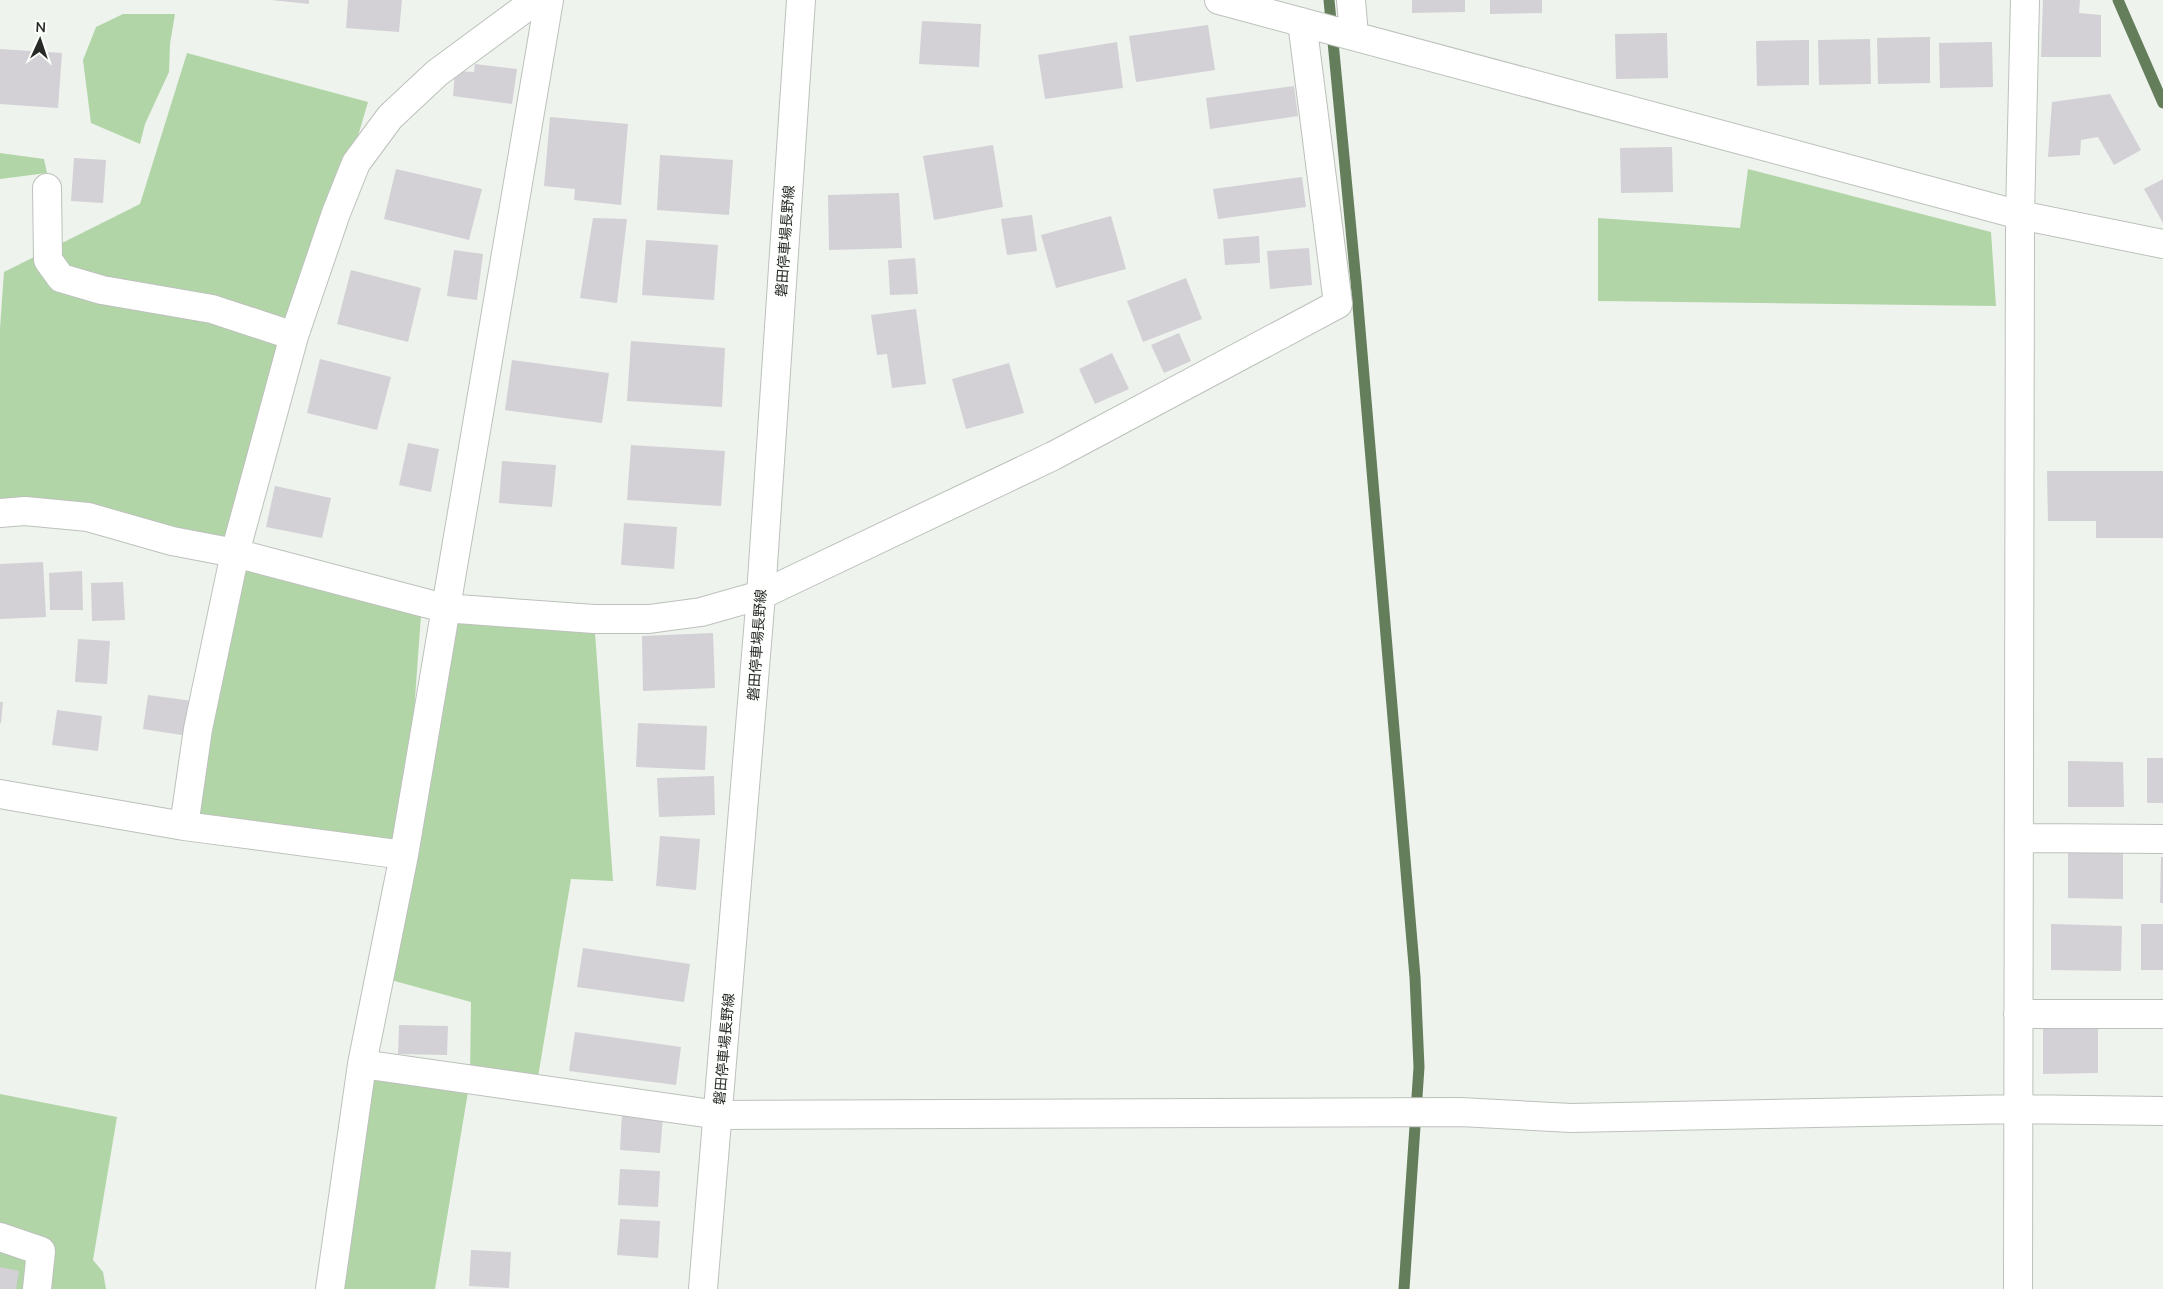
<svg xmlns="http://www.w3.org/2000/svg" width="2163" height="1289" font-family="'Nunito Sans','Noto Sans JP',sans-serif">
<rect width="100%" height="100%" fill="#eef3ed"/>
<path fill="#b2d5a8" d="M123,14h52l-5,30 -1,28 -24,52 -5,20 -49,-21 -8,-63 13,-33z
M187,53l181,49 -133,451 187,49 -16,220 38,-214 150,11 19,262 -42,-2 -35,210 -66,-9 -35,209h-105l32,-225 108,15 1,-77 -91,-25 21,-122 -217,-29 51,-273 -210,-42 -25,8v-191l4,-56 136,-68z
M0,153l44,6 3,14 -47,6z
M1748,169l243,63 5,74 -398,-5v-83l142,10z
M0,1094l117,23 -24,143 10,12 3,17h-95l-11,-13z"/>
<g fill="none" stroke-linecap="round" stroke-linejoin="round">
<path stroke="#647e5c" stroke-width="11" d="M1329,0l27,282 59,695 4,90 -15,222
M2118,0l45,103"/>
</g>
<path fill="#d3d0d6" d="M271,0h38v4z
M348,0h54l-3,32 -53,-4z
M1412,0h53v12l-53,1z
M1490,0h52v13l-52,1z
M2043,0h37l-1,13 22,2v42h-60z
M922,21l59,3 -2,43 -60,-3z
M1208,25l7,45 -79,12 -7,-46z
M1667,33l1,45 -52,1 -1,-45z
M1930,37v46l-52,1 -1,-46z
M1870,39l1,45 -52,1 -1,-45z
M1809,40v45l-52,1 -1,-45z
M1117,42l6,46 -78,11 -7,-44z
M1992,42l1,45 -53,1 -1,-45z
M0,49l62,4 -4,55 -58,-4z
M475,64l42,5 -5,35 -59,-8 2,-25 19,1z
M1294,86l4,30 -88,13 -4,-31z
M2110,94l31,56 -27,15 -16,-28 -17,3 -1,15 -32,2 4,-55z
M550,117l78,7 -7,81 -47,-5 1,-11 -31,-3z
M993,145l10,62 -69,13 -11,-64z
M1672,147l1,45 -52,1 -1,-45z
M660,155l73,5 -4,55 -72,-5z
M74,158l32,2 -3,43 -32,-2z
M396,169l86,20 -13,51 -85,-21z
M1302,177l4,30 -88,12 -5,-30z
M2163,179v44l-19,-34z
M899,193l3,55 -73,2 -1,-55z
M1032,215l5,36 -30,4 -6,-36z
M1111,216l15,53 -70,19 -15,-53z
M593,218l34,1 -10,84 -37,-5z
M1259,236l1,27 -35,2 -2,-26z
M646,240l72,5 -4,55 -72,-5z
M1309,248l3,37 -42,4 -3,-38z
M454,250l29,4 -6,46 -30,-4z
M915,258l3,36 -28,1 -2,-35z
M351,270l70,18 -13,54 -71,-18z
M1186,278l16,41 -59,23 -16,-41z
M916,309l10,75 -34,4 -5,-34 -10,1 -6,-40z
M1179,333l12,28 -27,12 -13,-28z
M631,341l94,7 -3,59 -95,-6z
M1112,353l17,36 -34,15 -16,-35z
M320,359l71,18 -14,53 -70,-17z
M512,360l97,13 -7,50 -97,-13z
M1009,363l15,50 -58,16 -14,-50z
M408,443l31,6 -8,43 -32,-7z
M631,445l94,6 -4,55 -94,-6z
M502,461l54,4 -4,42 -53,-4z
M2047,471h116v67h-67v-17h-48z
M275,486l56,12 -9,40 -56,-11z
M624,523l53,4 -3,42 -53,-4z
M43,562l3,55 -46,2v-55z
M82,571l1,39h-33l-1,-37z
M123,582l2,38 -33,1 -1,-38z
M713,633l2,55 -72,3 -1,-55z
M78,639l32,2 -3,43 -32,-2z
M148,695l45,6 -5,35 -45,-7z
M0,702h3l-2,21h-1z
M57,710l45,6 -4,35 -46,-6z
M638,723l69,3 -2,44 -69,-3z
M2147,758h16v45h-16z
M2068,761l55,1 1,45h-56z
M714,776l1,39 -56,2 -2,-39z
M660,836l40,3 -4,51 -40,-4z
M2068,852h55v47l-55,-1z
M2161,857h2v46h-3z
M2051,924l71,2 -1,45 -70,-1z
M2141,924h22v46h-22z
M583,948l107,16 -6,38 -107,-15z
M399,1025l49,1 -1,29 -49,-1z
M2043,1027l55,1v45l-55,1z
M575,1032l106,15 -5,38 -107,-14z
M622,1113l41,3 -3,37 -40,-3z
M620,1169l40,2 -2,36 -40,-2z
M620,1219l40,2 -2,37 -41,-3z
M471,1250l40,2 -2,36 -40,-2z
M0,1267l19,4 -3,18h-16z"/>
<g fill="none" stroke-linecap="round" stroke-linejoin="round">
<g stroke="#bcc1bb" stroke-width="30">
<path id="minor" d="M1219,0l801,215 143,29
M1351,0l3,36
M47,188l1,72 13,18 41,12 110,19 82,27
M0,513l25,-2 63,6 84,24 63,12 209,55 150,11h55l52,-7 60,-17 292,-139 285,-152 -36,-282
M0,794l184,32 220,29
M184,826l14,-97 37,-176 59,-217 42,-123 20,-50 34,-46 47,-44 99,-73
M2019,838l144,1
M2018,1014h145
M362,1064l357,51 741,-3 111,6 447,-9 145,2
M0,1237l41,14 -4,38
M330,1289l32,-225 42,-209 145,-855
M2018,1289l2,-1074 5,-215"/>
</g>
<g stroke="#bcc1bb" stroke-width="30">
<path id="major" d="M703,1289l58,-694 40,-595"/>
</g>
<use href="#minor" stroke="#fff" stroke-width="28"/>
<use href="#major" stroke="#fff" stroke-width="28"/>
</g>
<g text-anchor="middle" stroke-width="4" stroke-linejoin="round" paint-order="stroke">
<g font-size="14" fill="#272927" stroke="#fdfffc">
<text transform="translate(785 241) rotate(-86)" y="5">磐田停車場長野線</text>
<text transform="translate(757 645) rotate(-86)" y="5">磐田停車場長野線</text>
<text transform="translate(724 1049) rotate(-85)" y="5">磐田停車場長野線</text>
</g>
</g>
<g transform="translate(40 40) rotate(3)" stroke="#fdfffc" stroke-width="4" paint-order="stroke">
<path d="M0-4L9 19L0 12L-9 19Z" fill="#272927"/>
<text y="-8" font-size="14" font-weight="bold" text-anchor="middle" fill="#272927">N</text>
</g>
</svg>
